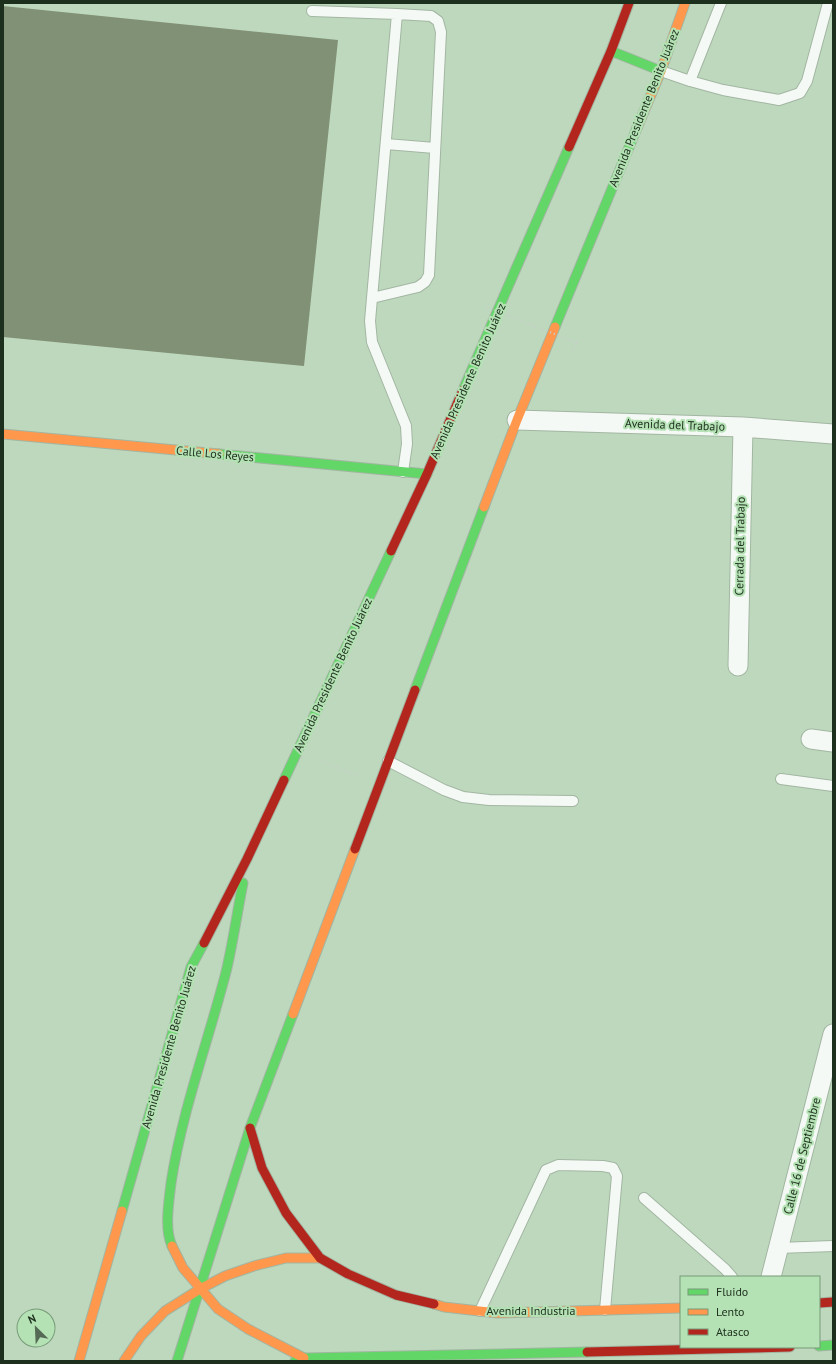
<svg xmlns="http://www.w3.org/2000/svg" width="836" height="1364" font-family="'PT Sans',sans-serif">
<rect width="100%" height="100%" fill="#bed8be"/>
<path fill="#819175" d="M3,6l335,34 -34,326 -301,-29z"/>
<g fill="none" stroke-linecap="round" stroke-linejoin="round">
<g stroke="#a2b6a2" stroke-width="12">
<path id="lane" d="M312,11l85,3
M661,71l29,10 33,9 56,10 21,-7 7,-12 21,-78
M690,81l31,-78
M386,144l49,4
M372,298l46,-11 7,-5 4,-7 12,-243 -3,-11 -7,-5 -34,-2 -25,284 -2,23 2,21 34,84 1,18 -4,28
M388,761l56,29 19,7 26,3 84,1
M781,779l52,7
M644,1198l81,71 7,8
M778,1248l55,-2
M480,1311l66,-141 12,-5 45,1 10,2 4,8 -12,134"/>
</g>
<g stroke="#a2b6a2" stroke-width="21">
<path id="street" d="M517,420l226,7 90,7
M738,666l5,-239
M811,739l22,3
M771,1277l62,-243"/>
</g>
<g stroke="#a2b6a2" stroke-width="11">
<path id="fast" d="M611,51l50,20
M555,327l82,-199
M463,390l106,-243
M219,454l208,20
M415,690l69,-183
M284,780l107,-229
M122,1211l69,-244 13,-24
M172,1246c-8,-18 -3,-44 -1,-63 11,-72 37,-141 55,-211 7,-29 11,-59 17,-89
M819,1346l14,-1
M177,1361l73,-233 43,-114
M295,1361l9,-3 283,-6"/>
</g>
<g stroke="#a2b6a2" stroke-width="11">
<path id="slow" d="M637,128l24,-57 24,-68
M3,434l216,20
M484,507l33,-87 38,-93
M293,1014l62,-165
M172,1246l11,22 35,41 30,20 56,29
M434,1304l10,3 53,6 184,-5
M79,1361l43,-150
M124,1361l17,-25 24,-25 35,-22 25,-13 29,-10 32,-8h34"/>
</g>
<g stroke="#a2b6a2" stroke-width="11">
<path id="jam" d="M569,147l42,-96 18,-48
M391,551l36,-77 36,-84
M355,849l60,-159
M204,943l43,-84 37,-79
M250,1128l12,40 24,45 34,45 28,16 48,21 38,9
M819,1303l14,-1
M587,1352l203,-5"/>
</g>
<path stroke="#c6cec6" stroke-width="2.5" stroke-dasharray="1 3" stroke-linecap="butt" d="M572,351l5,-8
M318,760l40,16"/>
<use href="#lane" stroke="#f5f9f5" stroke-width="10"/>
<use href="#street" stroke="#f5f9f5" stroke-width="19"/>
<use href="#fast" stroke="#63d668" stroke-width="9"/>
<use href="#slow" stroke="#ff974d" stroke-width="9"/>
<use href="#jam" stroke="#b3261e" stroke-width="9"/>
<path stroke="#c6cec6" stroke-width="2.5" stroke-dasharray="1 3" stroke-linecap="butt" d="M487,307l90,36"/>
</g>
<g text-anchor="middle" stroke-width="4" stroke-linejoin="round" paint-order="stroke">
<g font-size="12" fill="#1d2f1d" stroke="#b4e2b4">
<text transform="translate(644 108) rotate(-68)" y="4">Avenida Presidente Benito Juárez</text>
<text transform="translate(468 381) rotate(-66)" y="4">Avenida Presidente Benito Juárez</text>
<text transform="translate(675 425) rotate(2)" y="4">Avenida del Trabajo</text>
<text transform="translate(215 454) rotate(5)" y="4">Calle Los Reyes</text>
<text transform="translate(740 546) rotate(-89)" y="4">Cerrada del Trabajo</text>
<text transform="translate(333 675) rotate(-65)" y="4">Avenida Presidente Benito Juárez</text>
<text transform="translate(169 1047) rotate(-74)" y="4">Avenida Presidente Benito Juárez</text>
<text transform="translate(802 1156) rotate(-76)" y="4">Calle 16 de Septiembre</text>
<text x="531" y="1315">Avenida Industria</text>
</g>
</g>
<rect width="836" height="1364" fill="none" stroke="#1d2f1d" stroke-width="8"/>
<rect x="680" y="1276" width="140" height="72" fill="#b4e2b4" stroke="#789a78"/>
<rect x="688" y="1289" width="20" height="6" fill="#63d668" stroke="#789a78"/>
<text x="716" y="1296" font-size="12" fill="#1d2f1d">Fluido</text>
<rect x="688" y="1309" width="20" height="6" fill="#ff974d" stroke="#789a78"/>
<text x="716" y="1316" font-size="12" fill="#1d2f1d">Lento</text>
<rect x="688" y="1329" width="20" height="6" fill="#b3261e" stroke="#789a78"/>
<text x="716" y="1336" font-size="12" fill="#1d2f1d">Atasco</text>
<g transform="translate(36 1328) rotate(336)"><circle r="19" fill="#b4e2b4" stroke="#789a78"/>
<path d="M0-3L7 15L0 10L-7 15Z" fill="#556a55"/>
<text y="-6" font-size="11" font-weight="bold" text-anchor="middle" fill="#1d2f1d">N</text>
</g>
</svg>
